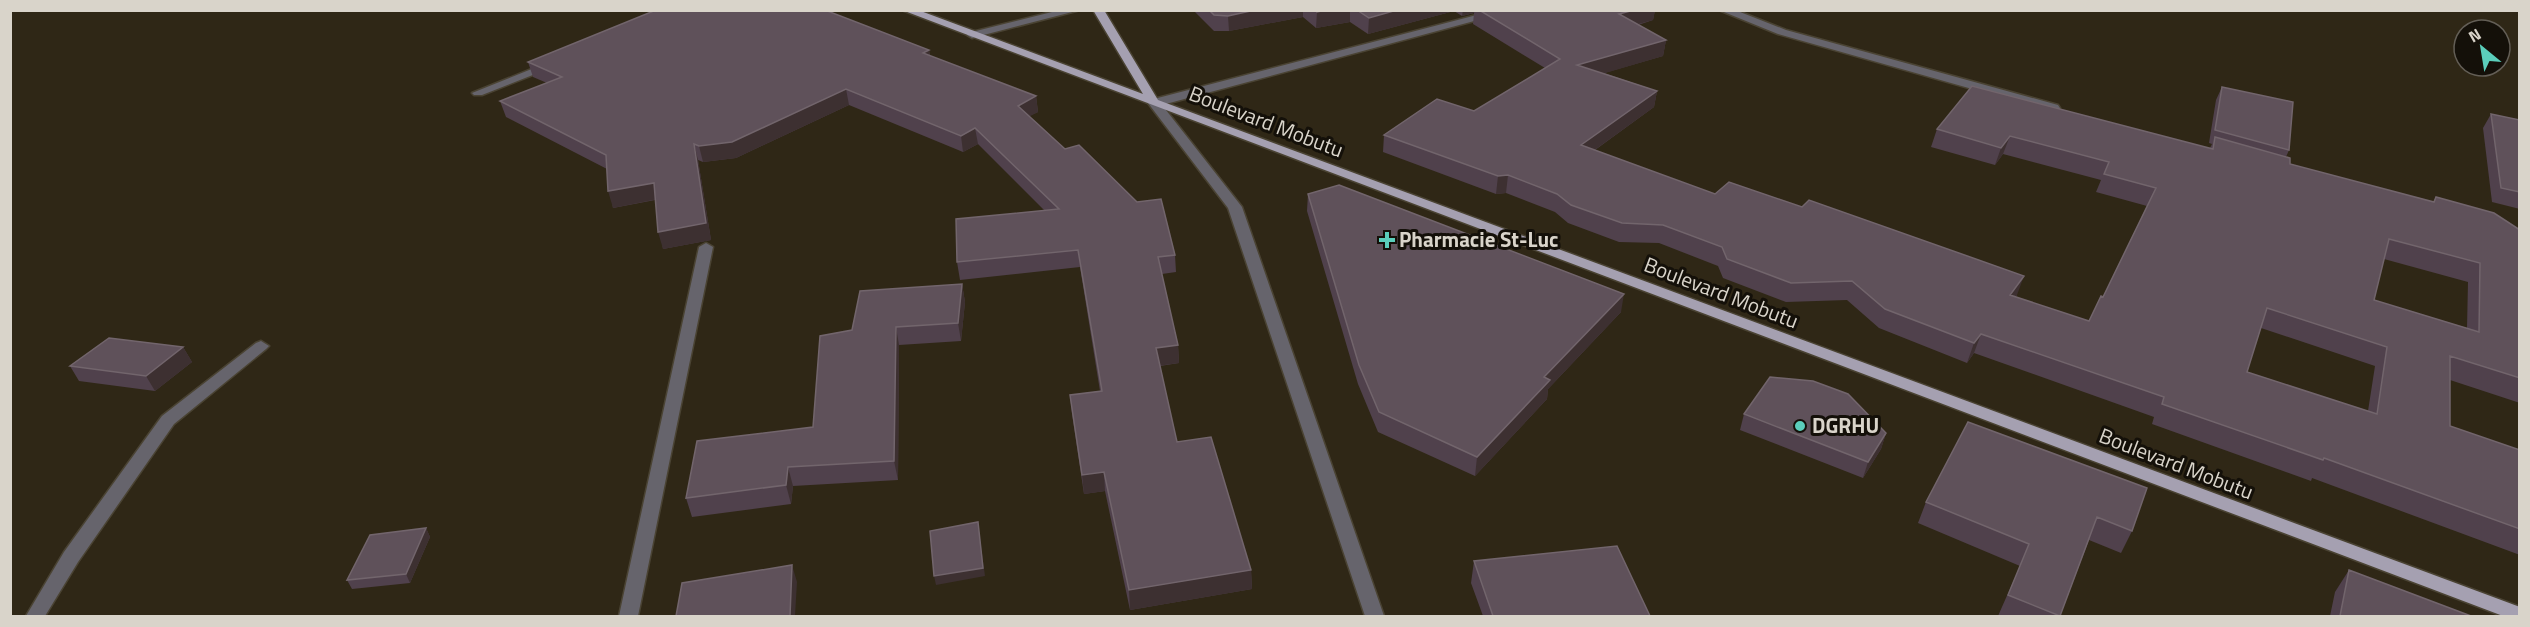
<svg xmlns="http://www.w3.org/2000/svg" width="2530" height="627" font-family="'Titillium Web',sans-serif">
<rect width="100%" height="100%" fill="#2f2716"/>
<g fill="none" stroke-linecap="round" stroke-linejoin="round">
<g stroke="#4a4333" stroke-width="3">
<path id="minor" d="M1060,10h20l-108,28 -5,-3 1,-2z
M1496,10h19l-353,95 80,102 142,409h-19l-137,-408 -80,-105 2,-3z
M1719,10h16l51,20 272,75 2,3 -2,3h-8l-272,-77z
M549,62l6,3 -2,2 -71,28h-8l-2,-2z
M706,243l7,4 -75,369h-19l80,-369z
M261,341l8,5 -3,3 -92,75 -96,138 -33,54h-19l38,-64 98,-136 94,-73z"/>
</g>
<g stroke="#4a4333" stroke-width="3">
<path id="major" d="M902,10h16l225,84 -50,-84h11l54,90 1362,507v9h-17z"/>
</g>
<use href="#minor" fill="#66646c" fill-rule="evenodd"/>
<use href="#major" fill="#a5a0b1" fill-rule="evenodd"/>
</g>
<path fill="#50414c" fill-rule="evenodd" d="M1193,10h462l-2,10 -15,5 28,15 -3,16 -59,17 53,18 -3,16 -59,43 120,44 302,101 -2,2 74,24 14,-24 44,-91 -51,-14 5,-12 -98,-26 -8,11 -64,-18 6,-18 273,19 2,-4 -3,-1 7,-43 6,-13 67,63 -3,7 4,7 143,38 3,-5 84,33v173l-70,-23v46l70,24v105l-208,-77 -1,3 -159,-57 2,-7 -180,-64 -7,10 -88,-35 -32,-28 -61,2 -63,-24 -5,-12 -59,-23 -40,-1 -51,-19 -13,-11 -49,-19 -10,1 -113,-42 1,-17 90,-24 71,-43 -72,-44 1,-11 -12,3 -8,-5 -86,23 -18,-12 -34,6 -13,-11 -74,14h-15zM2384,259l84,23 -1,46 -93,-28zM2261,328l114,38 -7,45 -121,-39z
M929,50l1,6 106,40 2,16 -9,4 146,139 1,17 -14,2 16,71 1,18 -19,3 17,76 74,128 1,19 -122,21 -25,-119 -21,3 -12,-80 -2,-19 30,-4 -20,-124 -120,13 -3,-18 88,-51 -67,-67 -15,8 -114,-47 -113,53 -33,4 -5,-2 13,80 -48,9 -8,-49 -42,8 -6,-39 -101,-52 -6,-16 47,-18 -14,-6 -5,-15z
M2491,114l29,6v89l-28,-7 -9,-74z
M1308,194l313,118 -73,77 -1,10 -72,77 -97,-44 -20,-48 -51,-173z
M962,284l3,18 -4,39 -62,4 -1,135 -105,6 -2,18 -99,13 -6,-19 127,-71 39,-97z
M183,347l9,15 -37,29 -76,-10 -9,-15z
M1744,414l142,19 -5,16 -18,29 -123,-48z
M1968,422l164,109 -11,22 -32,-13 -29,76h-62l22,-50 -102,-43 8,-21z
M426,528l4,9 -20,46 -58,6 -5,-9z
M1474,561l176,55h-167l-12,-33z
M2349,570l122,46h-141l5,-24z"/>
<path fill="#3d3031" d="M1255,10h48v7l-74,14 -1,-15z
M1326,10h24v12l-34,6 1,-16z
M1397,10h57v1l-86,23 1,-16z
M1463,10h12l-1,3 -12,3z
M1634,10h21l-2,10 -36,10 2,-16z
M1666,40l-3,16 -88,26 2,-17z
M929,50l2,15 -8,-12z
M846,89l3,16 -113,53 -33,4 -4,-16z
M1657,91l-3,16 -76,55 3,-17z
M1036,96l2,16 -19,10 -1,-16z
M975,128l3,16 -15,8 -2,-16z
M2010,136l-7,18 -8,11 6,-17z
M694,144l4,16 13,80 -48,9 -5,-17z
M1508,175l-2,18 -10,1 2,-18z
M654,183l4,16 -45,9 -5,-17z
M2024,276l-7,19 -14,19 7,-19z
M962,284l3,18 -4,39 -3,-18z
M1624,294l-3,18 -73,77 -1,10 -72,77 2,-19 67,-80z
M896,327l3,18 -1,135 -4,-19z
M1981,334l-7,19 -7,10 7,-20z
M1178,345l1,18 -22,3 -1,-18z
M183,347l9,15 -37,29 -9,-15z
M1886,433l-5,16 -18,29 5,-16z
M788,467l5,19 -2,18 -5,-19z
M1104,472l1,19 -21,3 -2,-19z
M426,528l4,9 -20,46 -4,-9z
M979,531l6,45 -49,9 -2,-9z
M792,565l5,17 -2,34h-5z
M1251,570l1,19 -122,21 -1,-20z"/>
<path fill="#5f515a" stroke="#72656c" stroke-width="1.5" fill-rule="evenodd" d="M656,10h169l104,40 -6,3 113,43 -18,10 47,43 14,-4 58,57 24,-3 14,56 -17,2 20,88 -22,3 21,94 34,-5 40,133 -122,20 -25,-118 -22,3 -12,-80 32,-4 -24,-141 -121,12 -1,-43 103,-10 -84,-81 -14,8 -115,-47 -114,53 -33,4 -5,-2 12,79 -48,9 -4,-49 -46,8 -2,-36 -106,-54 62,-24 -34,-15z
M1209,10h46l-27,6 -14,-1z
M1314,10h12l-9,2z
M1357,10h40l-28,8z
M1479,10h155l-15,4 47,26 -89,25 80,26 -76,54 134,49 14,-12 73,25 7,-7 215,76 -14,19 79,26 12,-25 2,1 53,-109 -52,-14 5,-12 -99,-26 -9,12 -64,-19 35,-43 241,63 2,-12 75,21v6l144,38 2,-5 58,16 26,17v148l-70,-22v70l70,24v79l-196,-71 -1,2 -161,-56 2,-7 -183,-63 -7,9 -89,-34 -33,-28 -61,2 -64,-24 -5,-12 -59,-22 -41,-2 -51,-18 -14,-11 -49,-19 -10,1 -114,-41 53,-36 37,12 86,-52zM2389,239l91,24 -1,69 -105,-32zM2267,308l120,39 -10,67 -130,-42z
M2222,87l71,15 -4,48 -74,-20z
M2491,114l29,6v72l-19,-4z
M1339,185l285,109 -80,83 6,3 -73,77 -98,-45 -20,-47 -51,-171z
M962,284l-4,39 -62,4 -2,134 -106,6 -2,18 -100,13 11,-57 116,-14 7,-91 32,-6 8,-39z
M109,338l74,9 -37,29 -76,-10z
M1770,377l43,4 35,13 38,39 -18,29 -124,-48z
M1968,422l179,66 -15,43 -35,-14 -37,99 -52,-21 21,-51 -103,-42z
M978,522l5,46 -49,8 -4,-45z
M426,528l-20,46 -59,6 23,-45z
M1617,546l33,70h-157l-19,-55z
M792,565l-2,51h-114l6,-33z
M2349,570l122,46h-131z"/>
<g fill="#5bcebb" stroke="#141009" stroke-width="2">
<path d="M1384 231h6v6h6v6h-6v6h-6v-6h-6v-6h6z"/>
<circle cx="1800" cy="426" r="6"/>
</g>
<g text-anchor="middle" stroke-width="6" stroke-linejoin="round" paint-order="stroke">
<g font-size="21" fill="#d9d4ca" stroke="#141009">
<text transform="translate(1266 122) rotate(21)" y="7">Boulevard Mobutu</text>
<text transform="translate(1721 293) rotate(21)" y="7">Boulevard Mobutu</text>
<text transform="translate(2176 464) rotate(21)" y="7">Boulevard Mobutu</text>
</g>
<g font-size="21" font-weight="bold" fill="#d9d4ca" stroke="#141009" text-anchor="start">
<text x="1399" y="247">Pharmacie St-Luc</text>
<text x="1812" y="433">DGRHU</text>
</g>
</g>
<rect width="2530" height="627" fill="none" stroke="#d9d4ca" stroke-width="24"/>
<g transform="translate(2482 48) rotate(330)"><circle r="28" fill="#141009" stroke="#635e56" stroke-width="1.5"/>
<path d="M0-4.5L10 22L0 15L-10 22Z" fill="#5bcebb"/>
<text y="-9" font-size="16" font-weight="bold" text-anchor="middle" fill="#d9d4ca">N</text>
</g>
</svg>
